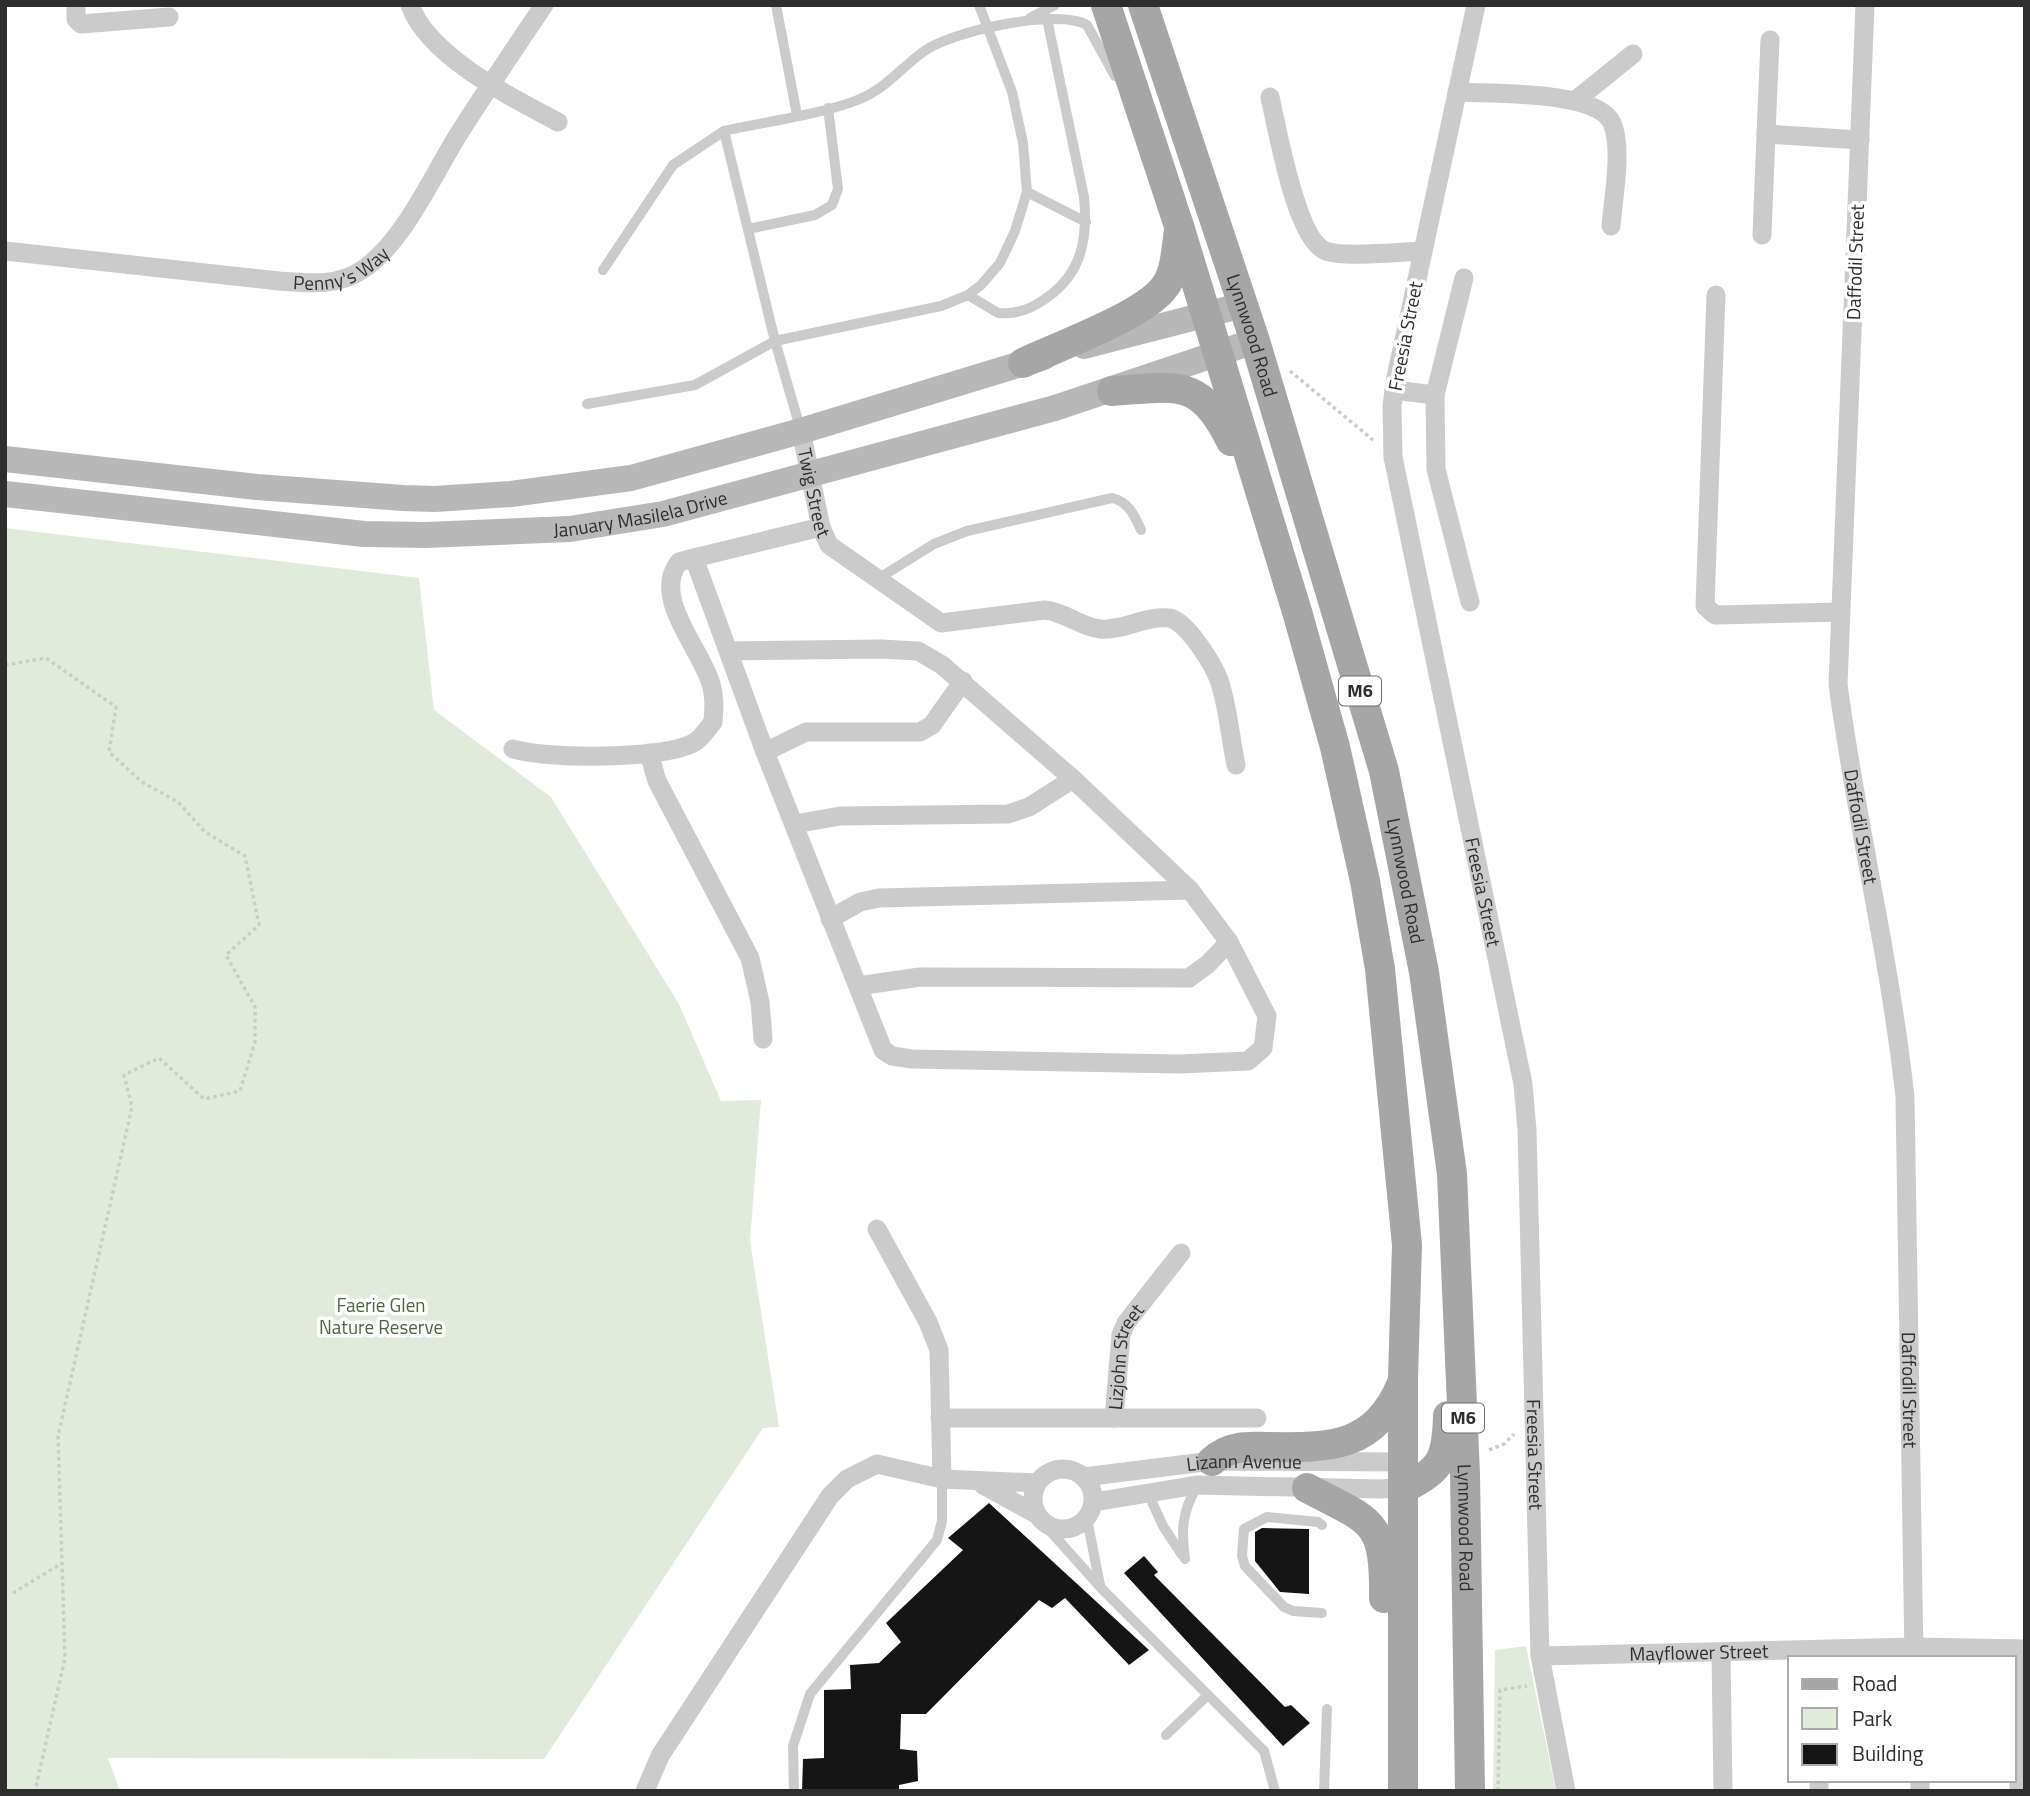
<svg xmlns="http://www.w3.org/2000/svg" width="2030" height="1796" font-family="'Titillium Web',sans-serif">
<rect width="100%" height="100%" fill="#fff"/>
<path fill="#e1ebdc" d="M5,528l414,50 15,132 117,87 128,207 42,97 40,-1 -11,141 29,186 -16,1 -219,331 -436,-1 12,33h-115z
M1526,1646l30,145h-63l2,-141z"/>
<path fill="#151515" d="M989,1503l160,147 -20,15 -64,-67 -13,10 -13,-8 -113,114h-25l-1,35 17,2 1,30 -19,4v6h-97l1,-32 21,-1v-68l27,-1 -1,-24 29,-2 22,-21 -15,-19 77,-73 -15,-12z
M1262,1528l47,1v65l-29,-2 -25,-31v-29z
M1144,1556l14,16 -4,3 131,132 6,-2 19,18 -27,23 -159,-173z"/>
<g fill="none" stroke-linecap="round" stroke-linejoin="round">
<path stroke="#cbcbcb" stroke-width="3.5" stroke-dasharray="3.5 3.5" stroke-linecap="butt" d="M1290,371l83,69
M5,665l41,-7 70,49 -7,45 33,30 36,20 27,30 40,24 14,69 -33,30 29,52v35l-15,49 -36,8 -45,-41 -35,17 8,32 -74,329 7,222 -30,133
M1489,1450l15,-6 10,-10
M13,1593l49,-30
M1498,1791l2,-101 27,-4"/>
<path stroke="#cbcbcb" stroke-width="10" d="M776,5l21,110
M1030,18l25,-13
M1027,192l59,30
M748,229l67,-14 17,-10 6,-16 -10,-81
M603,270l70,-105 51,-34
M968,295l30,18c18,2 33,-4 47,-14 37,-25 43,-60 39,-102l-37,-178
M587,404l108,-19 80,-44 166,-35 27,-11 13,-10 19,-22 15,-32 12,-39 -4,-49 -11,-51 -33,-87
M801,431l-26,-90 -51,-210c40,-9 100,-17 136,-32 26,-11 41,-31 63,-47 28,-21 134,-44 164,-27l28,51
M876,580l58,-36 33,-13 145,-33c17,4 22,17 29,32
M1148,1493l15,33 19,29
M1087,1519l13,66
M1042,1522l59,66 107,107 -42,40
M1185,1559c-4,-29 -3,-47 12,-73
M1322,1613l-29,-2 -9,-4 -39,-41 -3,-10 2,-27 23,-12 51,5 4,3
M1208,1695l56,56 11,40
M794,1791l-1,-45 17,-52 127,-154 5,-19v-42
M1324,1791l3,-82"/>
<g stroke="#cbcbcb" stroke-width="19">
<path d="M76,5v14l5,5 88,-7"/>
<path d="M410,5c18,51 102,93 148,117"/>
<path id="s1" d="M1476,5l-80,372 -4,29 1,51 130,627 4,46 13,526 26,135"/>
<path id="s2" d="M1865,5l-27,679c18,138 52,274 67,413l9,561"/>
<path d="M1457,92c34,2 140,-2 155,31 11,25 1,76 -1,103"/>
<path d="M1270,97c7,30 26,144 56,154 18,7 74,1 96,0"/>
<path d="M1576,100l57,-46"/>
<path d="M1766,134l4,-94"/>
<path d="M1762,235l4,-101 94,6"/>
<path id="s3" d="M5,251l274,30c28,2 58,6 83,-11 41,-27 70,-93 96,-135 28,-44 57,-87 86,-130"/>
<path d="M1716,295l-11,311 10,9 126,-3"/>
<path d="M1394,390l41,5 1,74 34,133"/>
<path d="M1435,395l29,-117"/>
<path id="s4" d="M801,431l20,96 8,18 112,78 104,-13c20,2 36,17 55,19 24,2 46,-14 69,-11 17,2 44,46 50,62 9,26 11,57 17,85"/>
<path d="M728,651l153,-2 37,2 24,14 131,114 117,111 39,52 38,74 -4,32 -15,13 -69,3 -267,-5 -20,-3 -9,-6 -118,-298 -71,-194 127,-31"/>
<path d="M513,749c32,10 153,11 182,-7 7,-4 13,-14 18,-20 1,-13 2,-25 -2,-38 -10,-36 -60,-86 -32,-122l15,-4"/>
<path d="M765,752l41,-20h114l12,-7 31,-44"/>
<path d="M649,753l8,28 93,177 10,44 3,37"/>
<path d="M795,824l45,-8 168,-2 21,-7 44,-28"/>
<path d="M830,919l30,-17 19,-4 311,-8"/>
<path d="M858,986l62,-9 269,1 19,-14 21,-22"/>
<path d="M877,1229l51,93 11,28 3,129"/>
<path d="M940,1418h317"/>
<path id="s5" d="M1114,1418l7,-83 5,-12 55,-70"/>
<circle cx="1063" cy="1499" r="30"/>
<path id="s6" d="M1084,1477l128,-16 193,1"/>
<path d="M983,1485l53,29"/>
<path d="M1094,1502l103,-17 184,4 25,-2"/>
<path d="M2016,1649l3,142"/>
<path d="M1721,1653l2,138"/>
<path id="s7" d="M1540,1656l375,-9 110,2"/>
<path d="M1819,1780v11"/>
<path d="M1920,1780v11"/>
<path d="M645,1791l15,-35 170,-260 17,-17 30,-15 65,15 95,4"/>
</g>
<g stroke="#b8b8b8" stroke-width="26">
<path d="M1084,346l159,-41"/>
<path d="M5,459l252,28 146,11 32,1 76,-5 120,-16 170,-47 243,-74"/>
<path id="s8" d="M5,494l359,40 62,1 144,-6 93,-15 392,-106 200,-67"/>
</g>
<g stroke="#a6a6a6" stroke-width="30">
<path d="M1106,5l73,221 119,389 37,132 30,134 15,88 27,276 -4,133v413"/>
<path id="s9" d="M1143,5l112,336 129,430 40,201 28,202 13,300 5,317"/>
<path d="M1023,363c36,-17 117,-46 140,-74 13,-15 13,-40 16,-58"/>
<path d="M1112,391c64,-4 87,-15 119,50"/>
<path d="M1212,1461c17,-15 34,-15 56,-14 63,1 107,1 134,-64"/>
<path d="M1406,1487c37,-17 41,-32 42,-71"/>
<path d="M1307,1488c65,34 78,31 77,110"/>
</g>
</g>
<g text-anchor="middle" stroke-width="7" stroke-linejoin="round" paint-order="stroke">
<g fill="#fff" stroke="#6d6d6d" stroke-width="2">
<rect x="1339" y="676.5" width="42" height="29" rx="5"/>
<rect x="1442" y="1403.5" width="42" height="29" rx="5"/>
</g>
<g font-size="18" font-weight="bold" fill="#2e2e2e">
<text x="1360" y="697">M6</text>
<text x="1463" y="1424">M6</text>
</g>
<g font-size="19" fill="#2e2e2e" stroke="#fff">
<text dy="7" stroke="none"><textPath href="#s3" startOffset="341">Penny's Way</textPath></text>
<text transform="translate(1855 262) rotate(-88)" y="7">Daffodil Street</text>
<text dy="7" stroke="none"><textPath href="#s9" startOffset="348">Lynnwood Road</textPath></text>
<text transform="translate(1405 336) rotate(-79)" y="7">Freesia Street</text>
<text dy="7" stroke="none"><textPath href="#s4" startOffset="63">Twig Street</textPath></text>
<text dy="7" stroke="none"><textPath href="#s8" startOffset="639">January Masilela Drive</textPath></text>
<text dy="7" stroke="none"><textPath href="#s2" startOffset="824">Daffodil Street</textPath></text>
<text dy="7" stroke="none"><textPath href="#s9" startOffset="915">Lynnwood Road</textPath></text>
<text dy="7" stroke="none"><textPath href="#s1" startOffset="905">Freesia Street</textPath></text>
<text dy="7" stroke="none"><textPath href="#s5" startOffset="63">Lizjohn Street</textPath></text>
<text dy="7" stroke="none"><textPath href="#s2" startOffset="1391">Daffodil Street</textPath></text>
<text dy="7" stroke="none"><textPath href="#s1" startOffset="1472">Freesia Street</textPath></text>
<text dy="7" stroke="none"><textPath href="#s6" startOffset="161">Lizann Avenue</textPath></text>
<text dy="7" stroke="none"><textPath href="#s9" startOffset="1566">Lynnwood Road</textPath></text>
<text dy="7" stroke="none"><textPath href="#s7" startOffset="159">Mayflower Street</textPath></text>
</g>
<g font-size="19" fill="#49673d" stroke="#fff">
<text x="381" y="1312">Faerie Glen<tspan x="381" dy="22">Nature Reserve</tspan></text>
</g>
</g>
<rect width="2030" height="1796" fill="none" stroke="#2e2e2e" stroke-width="14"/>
<rect x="1788" y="1656" width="228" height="126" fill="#ffffff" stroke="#ababab" stroke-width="2"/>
<rect x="1802" y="1679" width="35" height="10" fill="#a6a6a6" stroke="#ababab" stroke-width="2"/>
<text x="1852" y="1691" font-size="21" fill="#2e2e2e">Road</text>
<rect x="1802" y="1708" width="35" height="21" fill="#e1ebdc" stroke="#ababab" stroke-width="2"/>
<text x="1852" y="1726" font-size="21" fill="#2e2e2e">Park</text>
<rect x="1802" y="1744" width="35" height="21" fill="#151515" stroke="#ababab" stroke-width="2"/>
<text x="1852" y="1761" font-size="21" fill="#2e2e2e">Building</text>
</svg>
